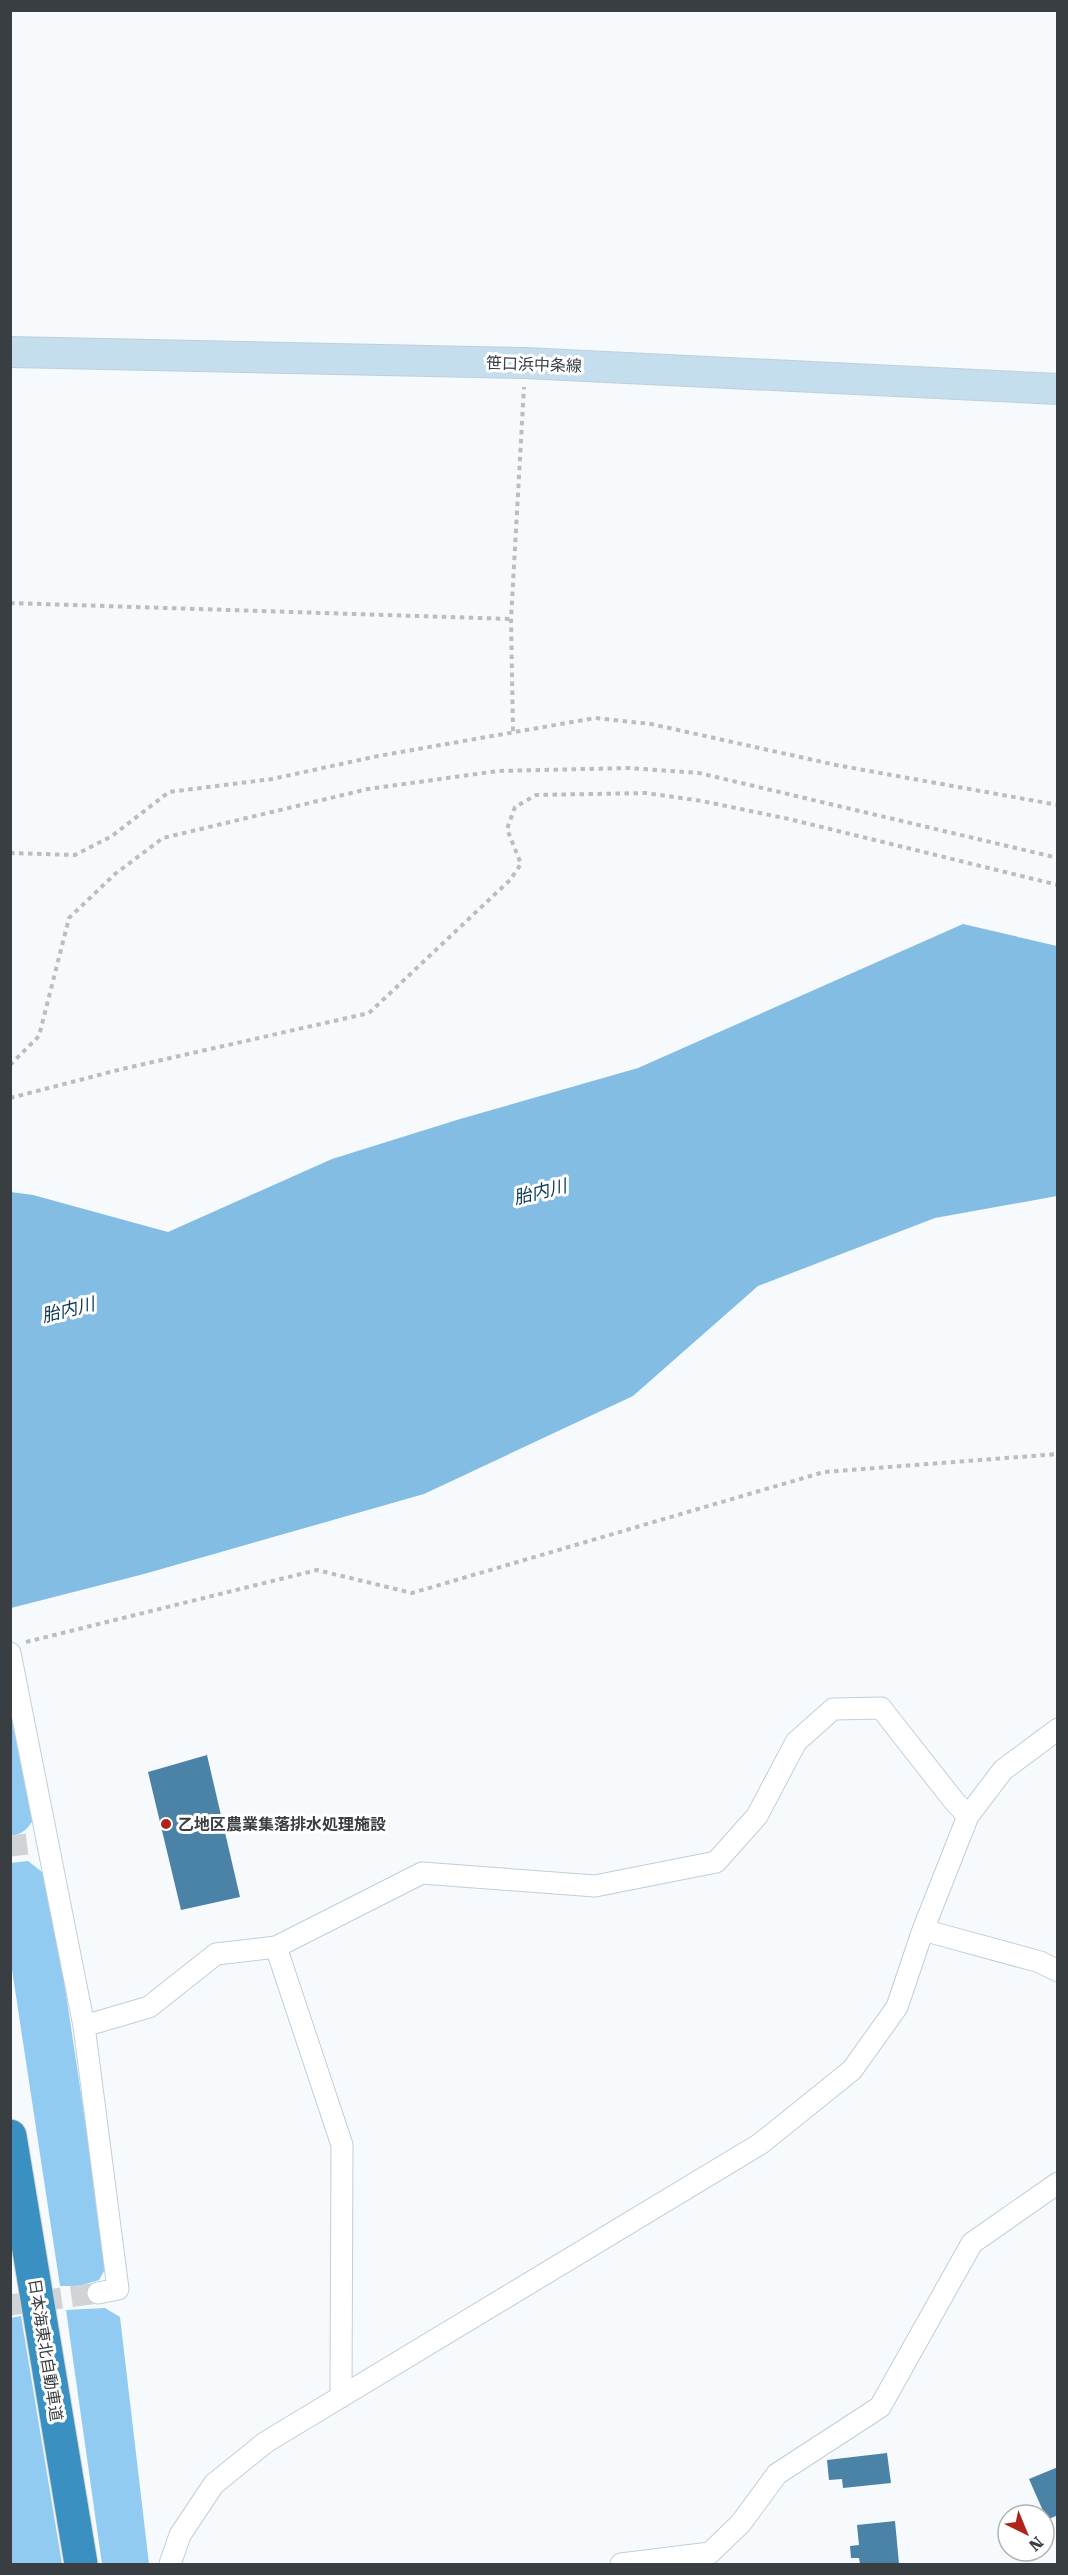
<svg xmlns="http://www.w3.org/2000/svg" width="1068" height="2575" font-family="'Roboto Serif','Noto Sans JP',serif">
<rect width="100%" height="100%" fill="#f7fafc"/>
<path fill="#91cbf1" d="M10,1682l23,138c-6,10 -11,14 -22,16z
M28,1861l18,14 4,13 57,378 -8,14 -20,6h-19l-49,-323 -1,-100z
M105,2308l15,9 29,247h-47l-36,-254z
M21,2316l41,248h-51l-1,-246z"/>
<path fill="#84bde3" d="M963,924l94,22v250l-122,22 -177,68 -125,110 -209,98 -280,80 -133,34v-416l22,3 135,37 164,-73 128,-40 178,-51z"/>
<path fill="#4b83a6" d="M207,1755l33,142 -59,13 -33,-138z
M887,2453l4,30 -48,5 -1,-9 -13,1 -2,-20z
M1058,2467v48l-11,5 -18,-41z
M895,2521l4,43h-39l-1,-6h-8l-1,-12 9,-1 -2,-20z"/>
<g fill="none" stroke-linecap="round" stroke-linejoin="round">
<path stroke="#d1d4d7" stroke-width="21" stroke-dasharray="21 10" stroke-linecap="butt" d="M10,1846l17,-2
M10,2305l88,-12"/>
<g stroke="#bfcfd9" stroke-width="23">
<path id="street" d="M10,1653l74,373 34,263 -20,4
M923,1930l117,32 18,9
M276,1947l66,198 -1,252
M84,2026l65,-19 67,-53 60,-7 146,-74 173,13 121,-24 41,-46 39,-74 37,-33 48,-1 73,93 14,15
M170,2564l10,-29 34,-51 52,-42 494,-298 92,-74 45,-63 26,-77 45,-114 35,-46 55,-41
M621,2564l89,-11 31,-30 36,-49 103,-67 92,-164 86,-60"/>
</g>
<g stroke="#bfcfd9" stroke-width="32">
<path id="secondary" d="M10,352l515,11 533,26"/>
</g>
<g stroke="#d3d5d5" stroke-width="35">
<path id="highway" d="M10,2136l71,428"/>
</g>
<path stroke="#babec1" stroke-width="4" stroke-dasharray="4.5 4.5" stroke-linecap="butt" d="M10,603l501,16
M513,731l-2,-112 13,-232
M10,853l65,2 37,-19 57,-44 103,-13 106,-23 217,-38 56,6 185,41 222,40
M10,1065l29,-29 30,-118 46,-44 48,-36 205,-49 130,-18 131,-3 70,5 359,85
M10,1098l112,-29 247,-56 141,-133 11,-16 -14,-35 8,-22 21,-12 110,-2 56,8 87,18 269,66
M26,1642l291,-72 95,23 412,-121 234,-18"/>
<use href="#street" stroke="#fff" stroke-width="21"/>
<use href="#secondary" stroke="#c4deed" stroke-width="30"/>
<use href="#highway" stroke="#3b90c2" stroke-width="33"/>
</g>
<circle fill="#b1221d" stroke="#fff" stroke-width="2" cx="166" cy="1824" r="6"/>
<g text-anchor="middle" stroke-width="6" stroke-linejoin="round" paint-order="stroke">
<g font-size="16" fill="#383e42" stroke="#fff">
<text transform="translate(534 364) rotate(2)" y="6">笹口浜中条線</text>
<text transform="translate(46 2350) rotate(81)" y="6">日本海東北自動車道</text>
</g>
<g font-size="16" font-weight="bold" fill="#383e42" stroke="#fff" text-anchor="start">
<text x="178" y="1830">乙地区農業集落排水処理施設</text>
</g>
<g font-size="18" font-style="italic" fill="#0d3c56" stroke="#fff">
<text transform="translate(540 1192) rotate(-14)" y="6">胎内川</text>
<text transform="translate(68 1310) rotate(-14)" y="6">胎内川</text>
</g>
</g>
<rect width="1068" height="2575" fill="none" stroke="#383e42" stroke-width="24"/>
<g transform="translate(1026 2533) rotate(137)"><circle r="28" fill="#ffffff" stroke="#afb2b3" stroke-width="1.5"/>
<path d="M0-4.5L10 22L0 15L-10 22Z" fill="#b1221d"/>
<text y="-9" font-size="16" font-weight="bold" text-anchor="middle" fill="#383e42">N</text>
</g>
</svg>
